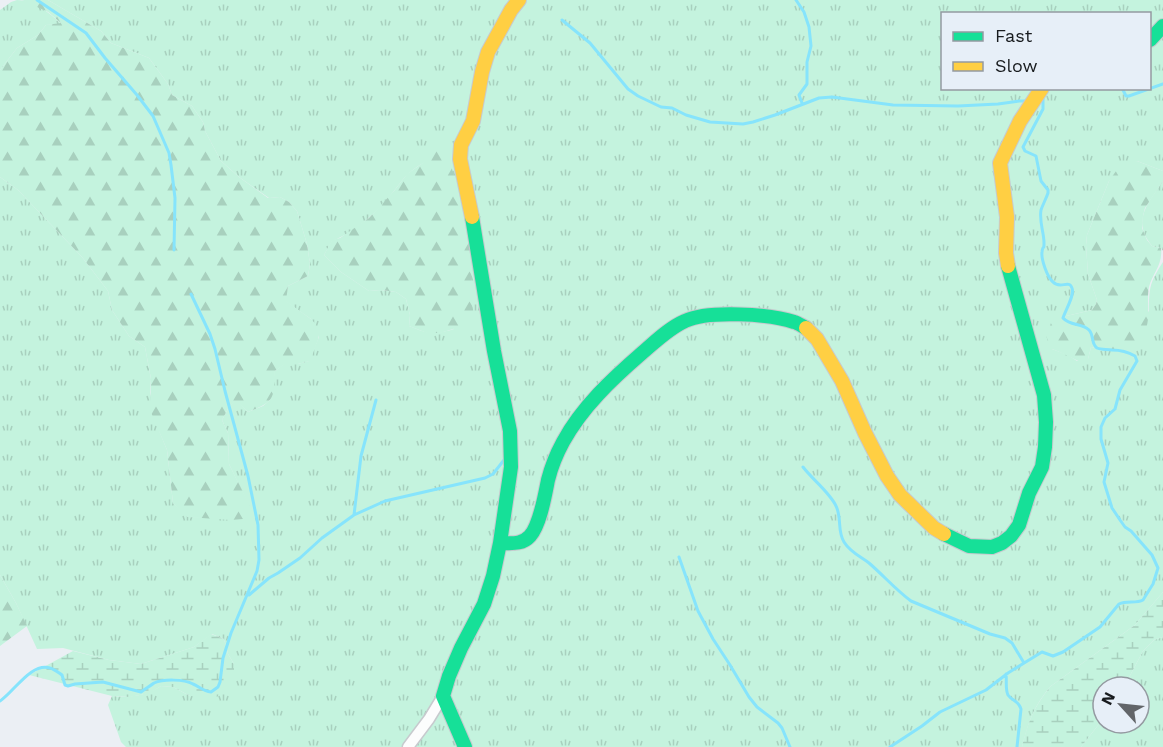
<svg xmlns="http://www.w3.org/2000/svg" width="1163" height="747" font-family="'Work Sans',sans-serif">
<defs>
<pattern id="grass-tufts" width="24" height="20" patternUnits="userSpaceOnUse" patternTransform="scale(1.5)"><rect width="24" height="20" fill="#c4f3de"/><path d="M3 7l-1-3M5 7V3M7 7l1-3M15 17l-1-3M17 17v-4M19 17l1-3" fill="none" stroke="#a8d0be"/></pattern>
<pattern id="forest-firs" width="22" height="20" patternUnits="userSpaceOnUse" patternTransform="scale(1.5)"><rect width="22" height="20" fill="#c4f3de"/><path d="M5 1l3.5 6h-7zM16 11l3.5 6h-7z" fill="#a8d0be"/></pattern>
<pattern id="wetland-marsh" width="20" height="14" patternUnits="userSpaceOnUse" patternTransform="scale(1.5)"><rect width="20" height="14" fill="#c4f3de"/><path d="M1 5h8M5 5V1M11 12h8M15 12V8" fill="none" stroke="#a8d0be"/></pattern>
</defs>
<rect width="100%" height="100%" fill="#ebeff4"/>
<path fill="url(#grass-tufts)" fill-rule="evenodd" d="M17,0c17,0 32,13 45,24l-16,1 -8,10 -21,13 -17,22v-60l11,-8z
M48,0h1115v171l-26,-10 -28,20 -22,54 -1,10 2,29 9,26 -1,4 -4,6 -30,7 -10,32 16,6 9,6 11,-2 3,-12 17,3 41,-39c0,-24 1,-29 14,-49v330l-28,33 -84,61c-18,21 -22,35 -29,61h-896l-5,-5 -13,-37 4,-9c19,2 33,0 49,-10l12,1 17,9 44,-32 -6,-10 -4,-15 -12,-5 -18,13 -53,17 -32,-4 -46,-12 -26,1 -21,-46 -16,-28v-398l18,13 64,67 26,34 4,19 17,26 16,11 6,32 -1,14 10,40 7,17 6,53 15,14 67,1 -26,-54 -1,-31 -6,-13 7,-13 7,-7 12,12 15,-6 7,-6 5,-29 9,-7h14l11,-3 10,-24 -8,-18 -26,-18 3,-15 20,-10 2,-12 -3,-20 -10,-33 -8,-9 -9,-5 -11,1 -30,-21 -18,-16 -16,-30 -2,-9 -11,-16 -20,-11 -4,-11 -19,-26 -38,-15 -10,-12zM942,14h208v74h-208zM451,153l3,176c-21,6 -25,5 -45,-3l1,-11 -4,-16 -10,-7 -15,-2 -12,1 -28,-19 -17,-17 8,-14c24,-9 46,-30 62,-50 5,-6 9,-13 15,-18 14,-12 25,-15 42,-20z
M1163,181v70l-2,-3 -9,-2c-21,-25 -4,-43 11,-65z
M1163,637v110h-82l22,-28v4h36v-36h-15l19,-36 11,-11z"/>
<path fill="url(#forest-firs)" d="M22,0h26l53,31 10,12 38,15 19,26 4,11 20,11 11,16 2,9 16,30 18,16 29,21 12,-1 9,5 8,9 10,33 3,20 -2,12 -20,10 -2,15 25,18 9,10 -2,11 -8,21 -12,3h-13l-10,7c-1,27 0,31 -27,41l-12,-11 -7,6 -7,13 6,13 1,31 27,54 -26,2 -42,-3 -4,-2 -11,-12 -6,-53 -17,-40 1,-31 -6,-32 -16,-11 -17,-26 -4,-19 -26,-34 -64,-67 -18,-13v-107l17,-22 21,-13 8,-10 15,-2 -13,-11z
M439,147l12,6 1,16 18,57 3,97 -33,10h-13l-18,-7 1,-11 -4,-16 -10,-7 -15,-2 -12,1 -28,-19 -17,-17 8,-15 8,-2 29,-20 25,-27 13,-17 20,-14z
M1137,161l26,10v10l-18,27 -2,8 -1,12 5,12 5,6 9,2c2,17 -8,24 -12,39 -3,15 3,34 -6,48 -3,5 -9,10 -13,14l-22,1 -17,-3 -3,12 -2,5c-12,-4 -22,-11 -34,-15l-6,-13 5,-13 11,-6 30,-7 4,-6 1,-4 -9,-26 -2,-29 1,-10 22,-54 12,-17z
M0,575l16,28 11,23 -27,20z"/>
<path fill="url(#wetland-marsh)" d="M1163,592v45l-9,3 -11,11 -19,36h-21v32l-22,28h-59c6,-25 12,-41 29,-61l84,-61z
M211,634l13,5 4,15 6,10v14l-17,19 -27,-1 -17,-9 -12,-1 -11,7 -20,4 -18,-1 -83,-21 44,-24 36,9 32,4 53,-17z"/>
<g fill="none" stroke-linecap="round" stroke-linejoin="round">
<path stroke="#86e4fc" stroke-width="3" d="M37,0l49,33 19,25 32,37 16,21 16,37 2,12 4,33 -1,52
M796,0l8,12 5,15 2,19 -4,16v22l-8,11 3,8
M562,20l28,23 38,46 10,7 23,11 11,1 14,7 24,7 33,2 10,-2 22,-7 44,-17 13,-1 61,8 65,1 40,-2 21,-3h8
M1122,88l4,8h3l34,-12
M803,467c10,13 27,26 33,39 6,12 1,25 8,36 6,10 17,15 25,21 15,13 27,27 42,38l79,33 15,4 7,5 12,20
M354,515l7,-59 15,-56
M679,557l19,54 15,28 17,26 19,32 8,10 21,16 4,5 8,19
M249,595l20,-17 9,-5 22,-15 22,-20 32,-23 31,-14 100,-23 8,-4 11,-14
M1006,674c1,6 -1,15 2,21 4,6 11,6 13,14l-4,38
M0,701c14,-9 31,-39 50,-33 4,1 9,5 12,7l3,10 3,1 7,-2 28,-2 38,10c4,-3 9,-6 13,-9 9,-4 30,-4 39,1 7,3 10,7 18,8l7,-5 2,-5 3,-24 8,-25 26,-62 2,-11 -1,-35 -10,-49 -23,-85 -10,-42 -5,-15 -19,-40
M890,747l32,-21 18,-14 46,-22 22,-17 34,-21 11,4 10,-4 37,-25 19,-23c8,-4 17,0 24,-4l10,-16 5,-16 -6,-13 -21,-24 -6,-4 -5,-7 -8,-12 -8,-26 4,-19 -7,-24v-12l4,-9 10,-9 5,-19 17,-29 -2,-5c-7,-4 -15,-6 -23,-6 -5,-1 -11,0 -15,-2 -6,-4 -3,-13 -8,-18 -7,-7 -19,-4 -26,-12 2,-7 12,-23 9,-30 -3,-9 -12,2 -19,-6 -6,-5 -12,-23 -11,-30 1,-9 2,0 2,-9 0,-11 -5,-21 -3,-33 2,-6 5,-11 7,-17v-3l-7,-9 -5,-25 -11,-5 -2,-4 20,-38v-14"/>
<g stroke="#c7cace" stroke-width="13">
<path id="street" d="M408,747l21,-28 14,-23"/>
</g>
<g stroke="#c7cace" stroke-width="16">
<path id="fast" d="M1150,40l13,-14
M944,534l25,12 23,1 10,-4 9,-7 8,-11 10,-32 13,-26 3,-20 1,-25 -2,-27 -36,-129
M500,543c11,0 22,2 30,-7 10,-11 15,-41 18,-56 3,-12 9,-27 15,-38 19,-35 49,-63 79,-89 13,-11 27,-25 43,-32 23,-11 85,-7 109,1 4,1 8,4 12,6
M465,747l-22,-51 6,-20 12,-28 23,-44 9,-28 7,-33 11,-76 -1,-36 -16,-80 -22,-134"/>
</g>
<g stroke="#c7cace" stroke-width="16">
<path id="slow" d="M472,217l-12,-58 1,-14 12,-24 9,-49 6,-20 23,-42 8,-10
M1008,266l-2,-13 1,-36 -7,-54 20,-42 22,-33
M806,328l11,11 25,42 23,52 22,43 13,19 34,33 10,6"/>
</g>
<use href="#street" stroke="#fcfdfd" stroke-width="10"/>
<use href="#fast" stroke="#16e098" stroke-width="14"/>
<use href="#slow" stroke="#ffcf43" stroke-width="14"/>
</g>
<rect x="941" y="12" width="210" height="78" fill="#e7eff8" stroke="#949aa1" stroke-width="1.5"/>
<rect x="953" y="32" width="30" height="9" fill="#16e098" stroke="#949aa1" stroke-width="1.5"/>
<text x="995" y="42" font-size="18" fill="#181b1e">Fast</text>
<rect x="953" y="62" width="30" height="9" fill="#ffcf43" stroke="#949aa1" stroke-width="1.5"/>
<text x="995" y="72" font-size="18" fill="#181b1e">Slow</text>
<g transform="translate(1121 705) rotate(297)"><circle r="28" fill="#e7eff8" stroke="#949aa1" stroke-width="1.5"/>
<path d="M0-4.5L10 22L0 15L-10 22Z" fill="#626569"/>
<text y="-9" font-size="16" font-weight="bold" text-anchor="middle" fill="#181b1e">N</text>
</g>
</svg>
